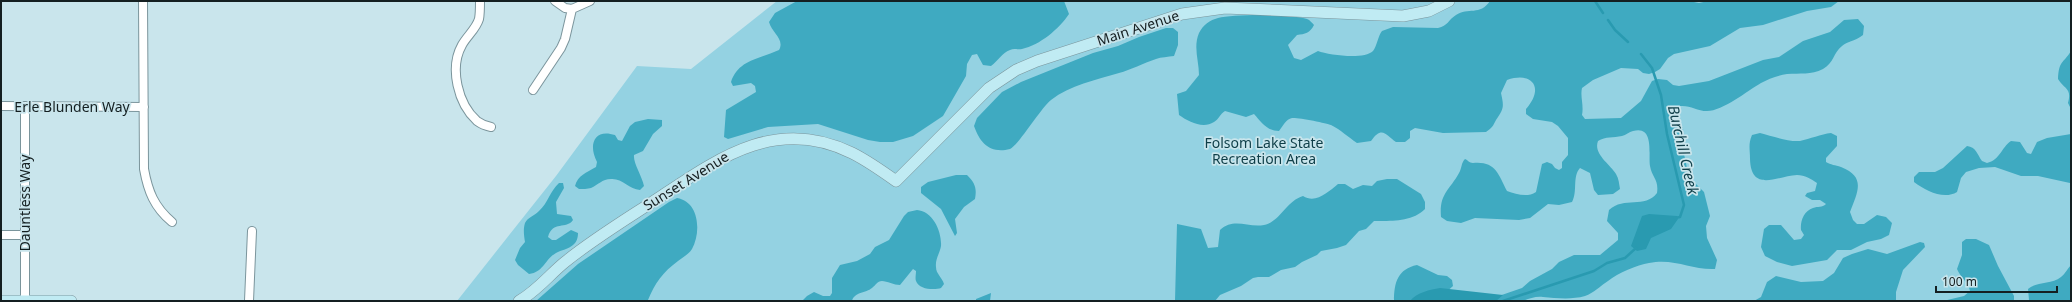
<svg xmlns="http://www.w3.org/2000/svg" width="2072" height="302" font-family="'Noto Sans',sans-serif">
<rect width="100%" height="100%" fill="#c9e5ec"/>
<path fill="#94d2e2" d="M777,1h1294v300h-1614l99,-125 81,-110 54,3z"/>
<path fill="#3faac1" d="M797,1h267l5,13c-10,15 -29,31 -47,35 -4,1 -8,-1 -12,1 -8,3 -12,11 -19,16l-8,-1 -6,-11 -5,1 -5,9 -1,12 -23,40 -30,20 -20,6h-13l-12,-2 -50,-16 -50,3 -40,12 -4,-2 2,-27 30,-18 -1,-6 -4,-3 -18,3 -2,-4c7,-22 28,-23 48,-32 6,-11 -7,-17 -10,-28l6,-9z
M1490,1h199l10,2 9,-2h131l-8,6 -24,4 -44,14 -23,3 -30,18 -36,8 -6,4 -8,11 -5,3 -6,2 -6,-1 -5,-4 -17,-1 -28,12 -11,8c-2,9 2,17 0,27l3,4 36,-1 20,-17 11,-20 6,-2 9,1 6,5 6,1 30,-5 54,-21 16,-3 24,-16 27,-9 14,-12 14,-1 6,7 -1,9c-9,7 -16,6 -21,11 -9,7 -8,17 -19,23 -12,6 -23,4 -36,5 -8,1 -19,5 -26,9 -14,8 -38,28 -54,28 -10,0 -17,-6 -27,-5l-3,5 1,8 5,9 1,26 3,14 8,15 9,9 6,24 -4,10 1,12 10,22 -2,9c-24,1 -40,-11 -66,-6 -12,2 -31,10 -41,18 -8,5 -14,12 -23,15 -14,4 -29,2 -42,1 -8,-1 -14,2 -21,4 -10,1 -23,0 -33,0l4,-3 29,-10 8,-7 22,-12 7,-7 15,-7h26l18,-15v-7l-11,-12 2,-11c15,-14 36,-1 48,-17 2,-14 -5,-15 -7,-27 -2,-11 5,-41 -17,-35 -4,1 -7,4 -11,5 -9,2 -16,0 -24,5 -5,13 12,23 18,33 3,5 3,10 4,15l-7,5 -15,1 -4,-5 -4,-17 -10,-5c-8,9 -2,23 -8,34l-13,3 -11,-1 -18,14 -11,2 -44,-2 -14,5 -14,-2 -6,-4c-2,-23 8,-26 18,-44 3,-5 2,-10 6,-14 3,1 4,4 8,4 22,-2 25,10 34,28 9,3 20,7 29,1l6,-28 5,-2 5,2 3,4 4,2 3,-2v-6l6,-7v-17l-10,-12 -6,-4 -19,-3 -7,-5v-5c18,-20 8,-38 -19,-29l-6,13c3,14 3,15 -5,27 -3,6 -4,8 -10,12l-43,1 -28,-5 -5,3v7l-5,4h-9c-10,-7 -14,-17 -25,-1l-14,2c-9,-6 -16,-13 -26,-18 -4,-2 -35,-8 -39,-7 -6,1 -9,8 -13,13 -12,0 -18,-9 -25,-17l-8,3 -21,-6c-5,3 -6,8 -11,11 -11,7 -25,0 -35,-7l-2,-21 9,-3 13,-16c0,-14 -6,-28 0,-42 4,-8 11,-13 19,-15 16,-4 74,-4 89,1 3,1 5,4 7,6 -4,8 -9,9 -17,10l-9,10 6,13 7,2 17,-9c11,4 46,9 55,0 4,-5 5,-15 9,-20l11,-4 45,1c10,-2 10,-8 18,-13 12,-8 24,1 34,-14z
M1166,28h7l5,4v13l-4,11c-6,1 -13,1 -18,3 -13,4 -25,11 -37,14 -23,7 -49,12 -68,27 -11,9 -33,46 -41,49 -20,5 -30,-6 -36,-23l3,-8 25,-26 19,-10 72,-29 25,-7 21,-9z
M2071,51v58l-3,-6c4,-15 -3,-13 -10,-24 1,-19 5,-15 13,-28z
M648,119l14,1v6l-9,8 -10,17 -9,4c-1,8 8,21 10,31l-4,4c-11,-1 -18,-12 -29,-11 -9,0 -13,6 -20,9 -3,1 -9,1 -12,1l-4,-3c3,-11 11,-13 21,-19l1,-5c-9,-17 -3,-34 18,-27l3,5 4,1 8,-15 5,-4z
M1760,133c12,3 28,9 40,8 10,-2 21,-7 31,-8l6,3v10l-11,12v4c5,3 9,3 15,5 26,10 16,26 9,45l3,8 4,4h7l13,-9 9,2 6,6 -3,12 -8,4 -14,3 -16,8h-14l-10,10 -35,6 -15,-4 -12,-6 -4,-9 3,-18 5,-4h12l13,15 7,-1 3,-4 -3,-5c-1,-9 3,-19 12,-22 5,-2 9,0 13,-4l-6,-4h-8l-7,-4 2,-3 8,-2 2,-8c-6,-4 -12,-8 -20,-8 -20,1 -46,18 -47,-16 0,-10 -2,-15 2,-24z
M2071,134l-1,49 -32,-7h-17l-26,-9 -16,1 -13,4 -5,6 -4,14c-13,8 -31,-1 -43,-10v-5l5,-5h16l8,-4 24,-22c9,1 10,8 15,15l5,2c13,-3 14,-15 24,-22l9,1 7,11 4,1 6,-12 10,-4z
M956,175h11c8,8 10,13 8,24l-11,8 -9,12 2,14 -2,3 -14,-27 -20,-16v-6l7,-5z
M1387,179h10l24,15 4,8v7c-13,13 -34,12 -51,12l-8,8 -7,2 -13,14 -9,3 -16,3 -4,4 -15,7 -7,5 -14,3 -12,7h-11l-5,1 -12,8 -21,9 -5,6h-40l2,-77 24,5 7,19 10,-1 2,-17c14,-13 28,-2 44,-5 16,-3 22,-24 39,-29 13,8 25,-4 35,-12h7l8,5 10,-4 9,1 5,-5z
M559,183h4l1,5 -8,14 1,12 14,2 2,4c-7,10 -20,0 -25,17l4,3h4l15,-10 7,3c0,4 -1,9 -5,12 -4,4 -12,5 -17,8 -12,7 -12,19 -27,21l-11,-9 -3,-5 5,-12 5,-6c-1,-6 -2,-13 0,-19 3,-6 9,-7 14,-12 9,-8 11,-20 20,-28z
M677,198c23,4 24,35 15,51 -4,6 -9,8 -14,12 -15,11 -23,22 -30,39l-112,1 42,-37 91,-62z
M917,210c16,1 25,22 24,36 -1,7 -6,13 -5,21 0,7 6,10 8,17l-3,4c-6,2 -22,2 -25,-7 -1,-2 0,-7 0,-10l-3,-2 -13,16c-6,0 -13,-4 -18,-4 -5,0 -6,4 -10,7 -6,5 -18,4 -20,13h-50l5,-5 7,-4 9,4h7l2,-3v-15l8,-13 17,-4 13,-7 5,-7 14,-7 15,-24 4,-4z
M1966,239h10l13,6 9,21 16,30v5h-71l21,-5 6,-5c-2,-9 -9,-13 -13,-22l5,-14v-13z
M1920,242l4,1 1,4 -22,23 -7,22v9h-142l7,-4 6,-15 9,-6 25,6 22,-1 11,-8 9,-15 9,-4 16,-5 19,5z
M1417,265l21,10 9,1 5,4 1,6c-14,14 -40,15 -59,15 0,-19 4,-32 23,-36z
M2071,265v36l-42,-1 -1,-11c9,-8 23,-4 33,-12 4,-3 6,-8 10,-12z
M991,293l-1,8h-14v-2z"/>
<path fill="#299ab0" d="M1649,214l28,2 1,3 -7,10 -20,9 -5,11 -9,2 -6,-5 11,-30z
M1440,288l63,7 -7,6h-86c7,-9 20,-11 30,-13z"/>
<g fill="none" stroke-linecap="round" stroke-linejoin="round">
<path stroke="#299ab0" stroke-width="2.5" d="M1595,1l8,12
M1608,20l7,10 13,12
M1641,54l11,14 9,27 6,39 17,71 -4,12 -5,1
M1503,301l91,-30 13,-8 18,-5 11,-10"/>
<g stroke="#7b959c" stroke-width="10">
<path id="street" d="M143,1l1,168c4,22 10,38 28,53
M480,1c0,6 0,13 -1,18 -3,10 -12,17 -17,26 -13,23 -4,59 15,76 4,3 9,5 14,6
M555,1l10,7 7,1
M572,9l18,-8
M533,90l28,-42 4,-9 7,-30
M1,106l143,1
M1,235h24
M25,301v-195
M249,301l3,-70"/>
</g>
<g stroke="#7b959c" stroke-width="12">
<path id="secondary" d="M1,301h70
M519,301c18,-10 31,-27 46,-39 31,-25 65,-45 98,-67 60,-40 116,-78 189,-42 16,8 30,18 44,28l93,-93 27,-18 21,-9 145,-47 43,-6 178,8 26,-5 20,-10"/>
</g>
<use href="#street" stroke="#fff" stroke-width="8"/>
<use href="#secondary" stroke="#c0ebf3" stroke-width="11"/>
</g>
<g text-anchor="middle" stroke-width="3.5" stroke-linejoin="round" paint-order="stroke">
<g font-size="14" fill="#141f21" stroke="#c9e5ec">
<text transform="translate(1138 28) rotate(-18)" y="5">Main Avenue</text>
<text x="72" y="112">Erle Blunden Way</text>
<text transform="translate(686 181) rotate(-32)" y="5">Sunset Avenue</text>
<text transform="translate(25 203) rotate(-90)" y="5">Dauntless Way</text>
</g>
<g font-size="14" fill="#0e3e48" stroke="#c9e5ec">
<text x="1264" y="148">Folsom Lake State<tspan x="1264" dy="16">Recreation Area</tspan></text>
</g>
<g font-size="15" font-style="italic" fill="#12414b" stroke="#c9e5ec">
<text transform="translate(1683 150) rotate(77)" y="5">Burchill Creek</text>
</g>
</g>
<rect width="2072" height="302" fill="none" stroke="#141f21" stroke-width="4"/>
<path d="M1936 286v6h121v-6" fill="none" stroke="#141f21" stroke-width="2"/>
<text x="1942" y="286" font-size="12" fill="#141f21" stroke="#c9e5ec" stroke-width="3" paint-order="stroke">100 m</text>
</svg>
